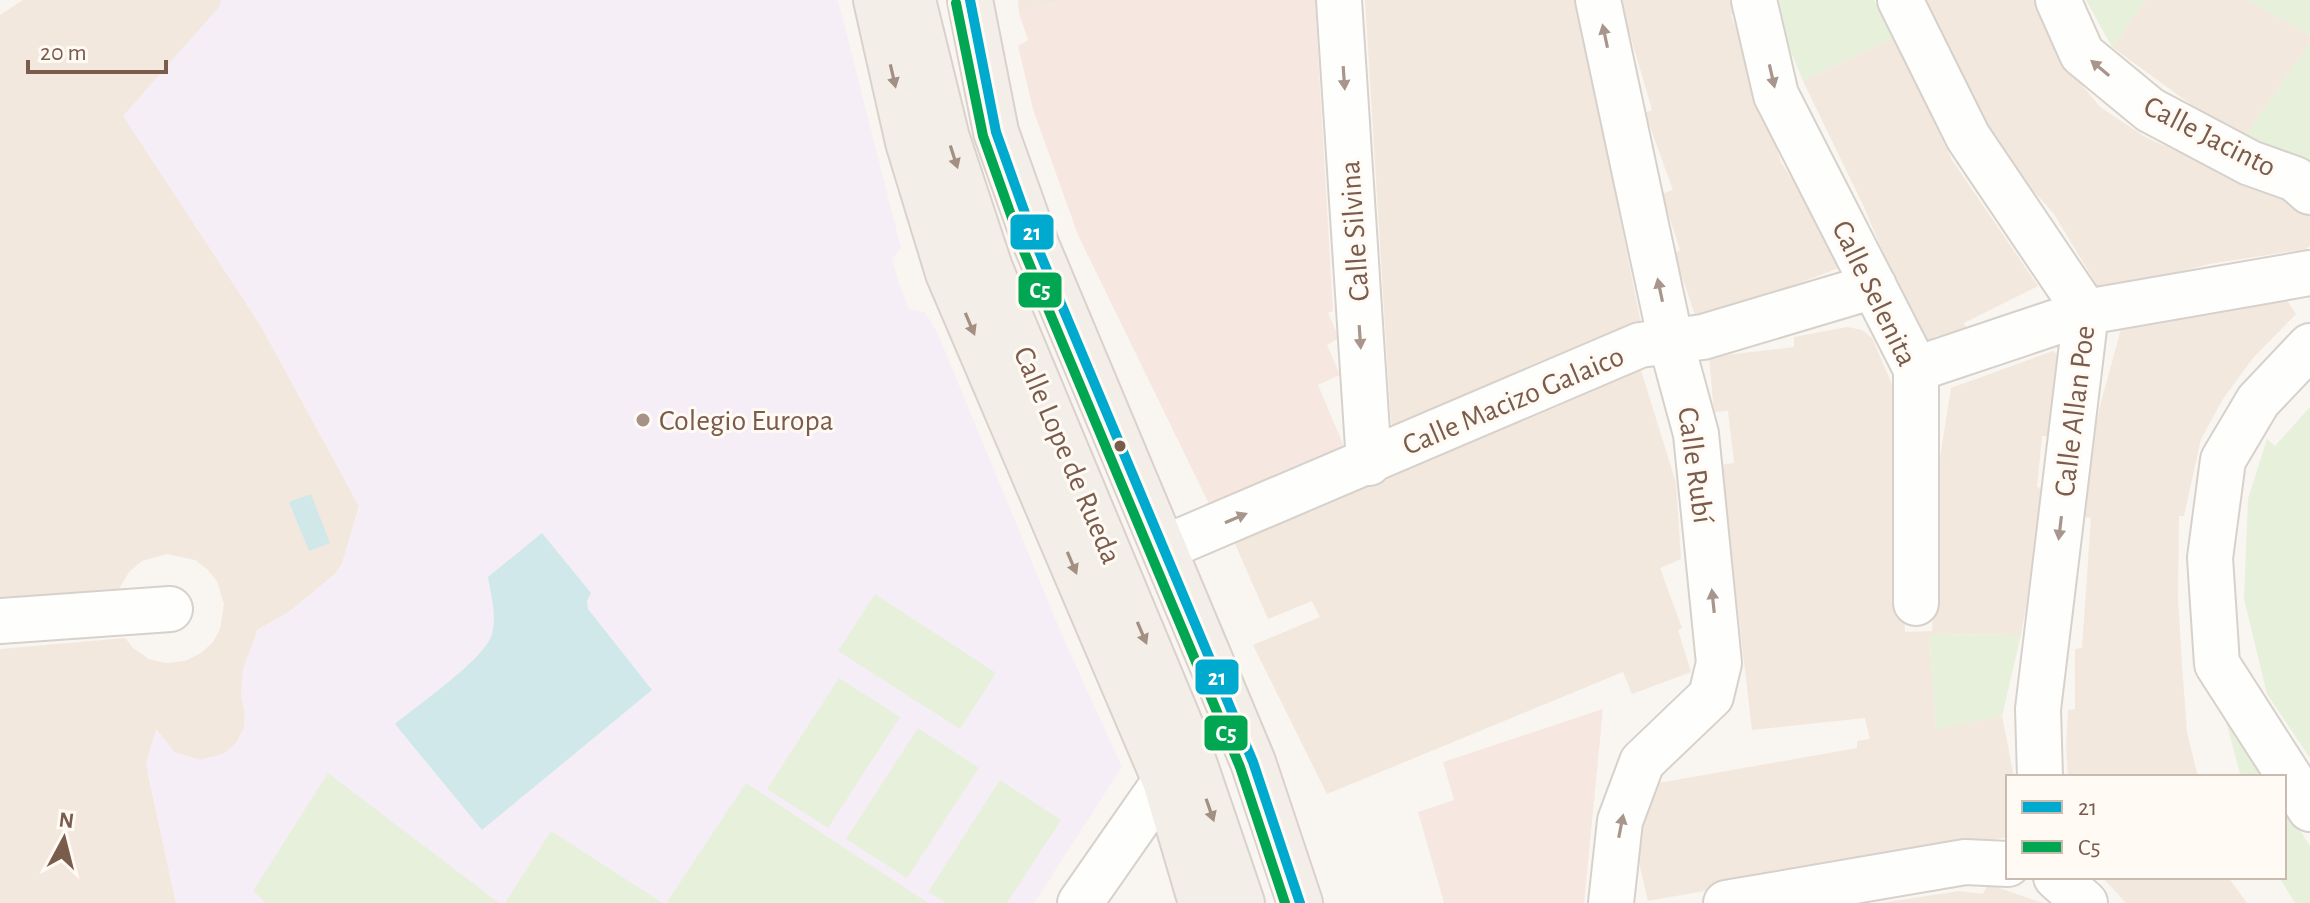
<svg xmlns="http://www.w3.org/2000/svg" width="2310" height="903" font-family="'Alegreya Sans',sans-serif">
<rect width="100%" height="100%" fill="#f9f5f0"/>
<path fill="#f2e8de" d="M23,0h198l-1,7 42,321 97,178 -17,58 -7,10 -46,38 -32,18 -16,64 4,20 -1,14 -7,14 -13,12 -24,6 -26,-8 -17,-22 -9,44 28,129h-176v-254l125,-11 8,10 16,11 17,4 19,-2 16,-8 12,-11 7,-13 4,-25 -7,-23 -10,-12 -12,-9 -28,-6 -25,7 -13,11 -10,17 -119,9v-583z
M1018,0h46l-45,13z
M1365,0h212l64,324 -246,104 -4,-5 -1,-15z
M1620,0h119l1,12 -9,3 24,65 26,82 23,37 35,69 -142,53 -23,-68 6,-3 -18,-56 11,-4 -28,-77 7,-3z
M1922,0h113l38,74 27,33 47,31 155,68 8,10v30l-4,3 -97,15 -108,28 -47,-78 -40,-45 -32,-44z
M2146,0h103l61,35v8l-69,98 -129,-94z
M1894,37l58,123 86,126 -74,37 3,6 -25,11 -4,-5 -15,9 -61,-141 -59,-122z
M2279,288l17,26 -43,44 -30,41 -22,40 -17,77h-5l-1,82 4,66 5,68 11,45h-130l-2,-29 2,-38 7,-1v-60l7,-1 9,-130 -6,-1v-39l15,-72 23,-84z
M1847,327l15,3 10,8 23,53 10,241 27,-1 6,-88 -1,-67 14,-88 102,-37 4,3 -9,82h-6l-5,51 4,1 -6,65 -14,82 -92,-1 7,94 66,-12 12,61h-6v60l-360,64 -15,-64 14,-52 210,-37v-7l13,-2 -5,-21 -113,12 -31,-265 13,-2 -6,-52 -14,1 -5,-55 85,-10v-10z
M1640,367l36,116 5,76 -21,9 22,60 -4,2 13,42 -59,22 -9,-22 -296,122 -74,-149 67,-28 -8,-16 -44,18 -36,-82z
M2083,877h145l19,26h-121l-22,-24 -17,2z
M1988,884l55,19h-162l78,-12 24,3z"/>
<path fill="#f6e8e1" d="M1064,0h251l18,311 -5,2 11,25 -12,7 13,30 -22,10 28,66 -134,59 -134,-275 -45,-126 -15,-63 10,-6 -9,-27z
M1603,709l-19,194h-140l-26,-91 36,-12 -11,-38z"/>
<path fill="#f6eef6" d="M221,0h617l63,248 -9,11 7,24 10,26 16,3 13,22 124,301 60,132 -88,136h-858l-30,-140 10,-34 18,23 25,8 25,-6 13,-12 7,-14 1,-14 -4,-20 2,-26 15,-38 31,-18 46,-38 7,-10 17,-58 -97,-178 -139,-212 96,-109z"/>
<path fill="#e7f0db" d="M1779,0h95l20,37 -91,44 -14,-34z
M2086,0h60l-34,47z
M2249,0h61v35l-56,-31z
M2310,43v120l-69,-22 62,-88z
M2310,407v351l-43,-64 -23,-95 4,-100 19,-60 8,7z
M875,594l121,79 -36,56 -122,-78z
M1929,634l92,1 -19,81 -66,13z
M839,678l61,39 -72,111 -61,-39z
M2224,714l41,63h-24z
M918,728l61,40 -72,110 -61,-39z
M328,773l171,130h-233l-13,-12z
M1000,780l61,40 -54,83h-61l-18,-11z
M746,783l182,120h-260l-1,-1z
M2284,806l26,40v57h-15l-16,-26h5z
M551,831l110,71 2,1h-158z"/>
<path fill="#d0e8ea" d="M311,494l19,49 -21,8 -20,-49z
M542,533l49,60 -4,8 1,8 64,81 -170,140 -87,-106c23,-19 90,-65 97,-90 5,-19 -1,-39 -4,-57z"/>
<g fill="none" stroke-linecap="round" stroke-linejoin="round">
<g stroke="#d7d1cb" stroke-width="48">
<path id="minor" d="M1339,0l30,463
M1598,0l73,342 25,92 23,229 -8,33 -69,66 -22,59 -9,82
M1754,0l22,95 140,274v234
M1900,0l68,137 118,175 -48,397 2,68
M2058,0l24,54 68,56 100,53 45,16 15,13
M2310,346l-52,55 -35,59 -13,98 7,106 93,145
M1916,369l170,-57 224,-39
M1164,548l476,-203 63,-8 171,-51
M0,621l170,-12
M2056,877l29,26
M1080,903l85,-122
M1726,903l239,-41 43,2"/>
</g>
<g stroke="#dad1cc" stroke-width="48">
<path id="major" d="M876,0l32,142 40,131 217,508 36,122
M913,0l34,138 43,130 195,468 57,167
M970,0l26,132 40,112 217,518 47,141"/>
</g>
<use href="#minor" stroke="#fefefd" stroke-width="44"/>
<use href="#major" stroke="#f3eee8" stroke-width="44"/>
<g stroke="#fffaf3" stroke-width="16">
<path id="bus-1" d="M970,0l26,132 40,112 217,518 47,141"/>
</g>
<g stroke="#fffaf3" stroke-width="16">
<path id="bus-2" d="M956,3l27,133 40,113 217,518 45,136"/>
</g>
<use href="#bus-1" stroke="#00a9ce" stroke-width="10"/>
<use href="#bus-2" stroke="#00a651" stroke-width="10"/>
</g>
<defs><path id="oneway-solid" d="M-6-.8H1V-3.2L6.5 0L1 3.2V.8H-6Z" transform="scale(2)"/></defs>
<g fill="#a8958b">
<use href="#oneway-solid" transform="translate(1605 36) rotate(-102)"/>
<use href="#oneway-solid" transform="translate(2100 68) rotate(-140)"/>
<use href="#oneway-solid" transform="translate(1772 76) rotate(77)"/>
<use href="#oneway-solid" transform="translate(1344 78) rotate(86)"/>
<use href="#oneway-solid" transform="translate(1660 290) rotate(-102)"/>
<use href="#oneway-solid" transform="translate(1360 337) rotate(86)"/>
<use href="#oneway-solid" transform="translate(1236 518) rotate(-23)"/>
<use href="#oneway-solid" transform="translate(2060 528) rotate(97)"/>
<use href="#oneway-solid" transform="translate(1713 601) rotate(-96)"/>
<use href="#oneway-solid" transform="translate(1621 826) rotate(-79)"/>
</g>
<g fill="#a48f83">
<use href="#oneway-solid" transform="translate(893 76) rotate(77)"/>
<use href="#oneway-solid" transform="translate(954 157) rotate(72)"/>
<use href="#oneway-solid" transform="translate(970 324) rotate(67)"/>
<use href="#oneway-solid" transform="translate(1072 563) rotate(67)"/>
<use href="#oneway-solid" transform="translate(1142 633) rotate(67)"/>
<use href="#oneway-solid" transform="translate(1210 810) rotate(71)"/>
</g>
<circle fill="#a69286" stroke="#fffaf3" stroke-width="3" cx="643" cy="420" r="8"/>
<circle fill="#7a5c4d" stroke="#fffaf3" stroke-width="3" cx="1120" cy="446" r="7"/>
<g text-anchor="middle" stroke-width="6" stroke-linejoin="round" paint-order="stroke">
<g font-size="30" fill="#7a5c4d" stroke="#fffaf3">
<text transform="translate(2210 136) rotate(27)" y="10">Calle Jacinto</text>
<text transform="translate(1354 231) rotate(-94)" y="10">Calle Silvina</text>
<text transform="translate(1875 293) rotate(64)" y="10">Calle Selenita</text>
<text transform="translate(1513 400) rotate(-23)" y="10">Calle Macizo Galaico</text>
<text transform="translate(2074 411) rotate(-83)" y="10">Calle Allan Poe</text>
<text transform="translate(1068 455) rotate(67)" y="10">Calle Lope de Rueda</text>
<text transform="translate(1696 465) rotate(82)" y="10">Calle Rubí</text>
</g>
<g font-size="30" fill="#7a5c4d" stroke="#fffaf3" text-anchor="start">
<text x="659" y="430">Colegio Europa</text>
</g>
</g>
<g stroke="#fffaf3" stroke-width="3">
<rect x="1009" y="213" width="46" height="38" rx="8" fill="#00a9ce"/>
<rect x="1017" y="271" width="46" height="38" rx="8" fill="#00a651"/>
<rect x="1194" y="658" width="46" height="38" rx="8" fill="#00a9ce"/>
<rect x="1203" y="714" width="46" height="38" rx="8" fill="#00a651"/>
</g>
<g font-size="22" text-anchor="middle" font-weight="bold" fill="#fff">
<text x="1032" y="240">21</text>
<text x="1040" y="298">C5</text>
<text x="1217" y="685">21</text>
<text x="1226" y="741">C5</text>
</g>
<rect x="2006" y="775" width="280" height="104" fill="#fffaf3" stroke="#cabbb1" stroke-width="2"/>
<rect x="2022" y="801" width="40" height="12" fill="#00a9ce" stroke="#cabbb1" stroke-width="2"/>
<text x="2078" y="815" font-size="24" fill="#7a5c4d">21</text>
<rect x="2022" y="841" width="40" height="12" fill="#00a651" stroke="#cabbb1" stroke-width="2"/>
<text x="2078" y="855" font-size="24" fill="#7a5c4d">C5</text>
<g transform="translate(64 839) rotate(7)" stroke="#fffaf3" stroke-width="6" paint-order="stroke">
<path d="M0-6L14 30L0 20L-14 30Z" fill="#7a5c4d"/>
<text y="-12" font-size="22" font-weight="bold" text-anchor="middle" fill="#7a5c4d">N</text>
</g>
<path d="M28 60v12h138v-12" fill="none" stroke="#7a5c4d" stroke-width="4"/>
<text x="40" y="60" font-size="24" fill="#7a5c4d" stroke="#fffaf3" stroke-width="6" paint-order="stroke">20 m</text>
</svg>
